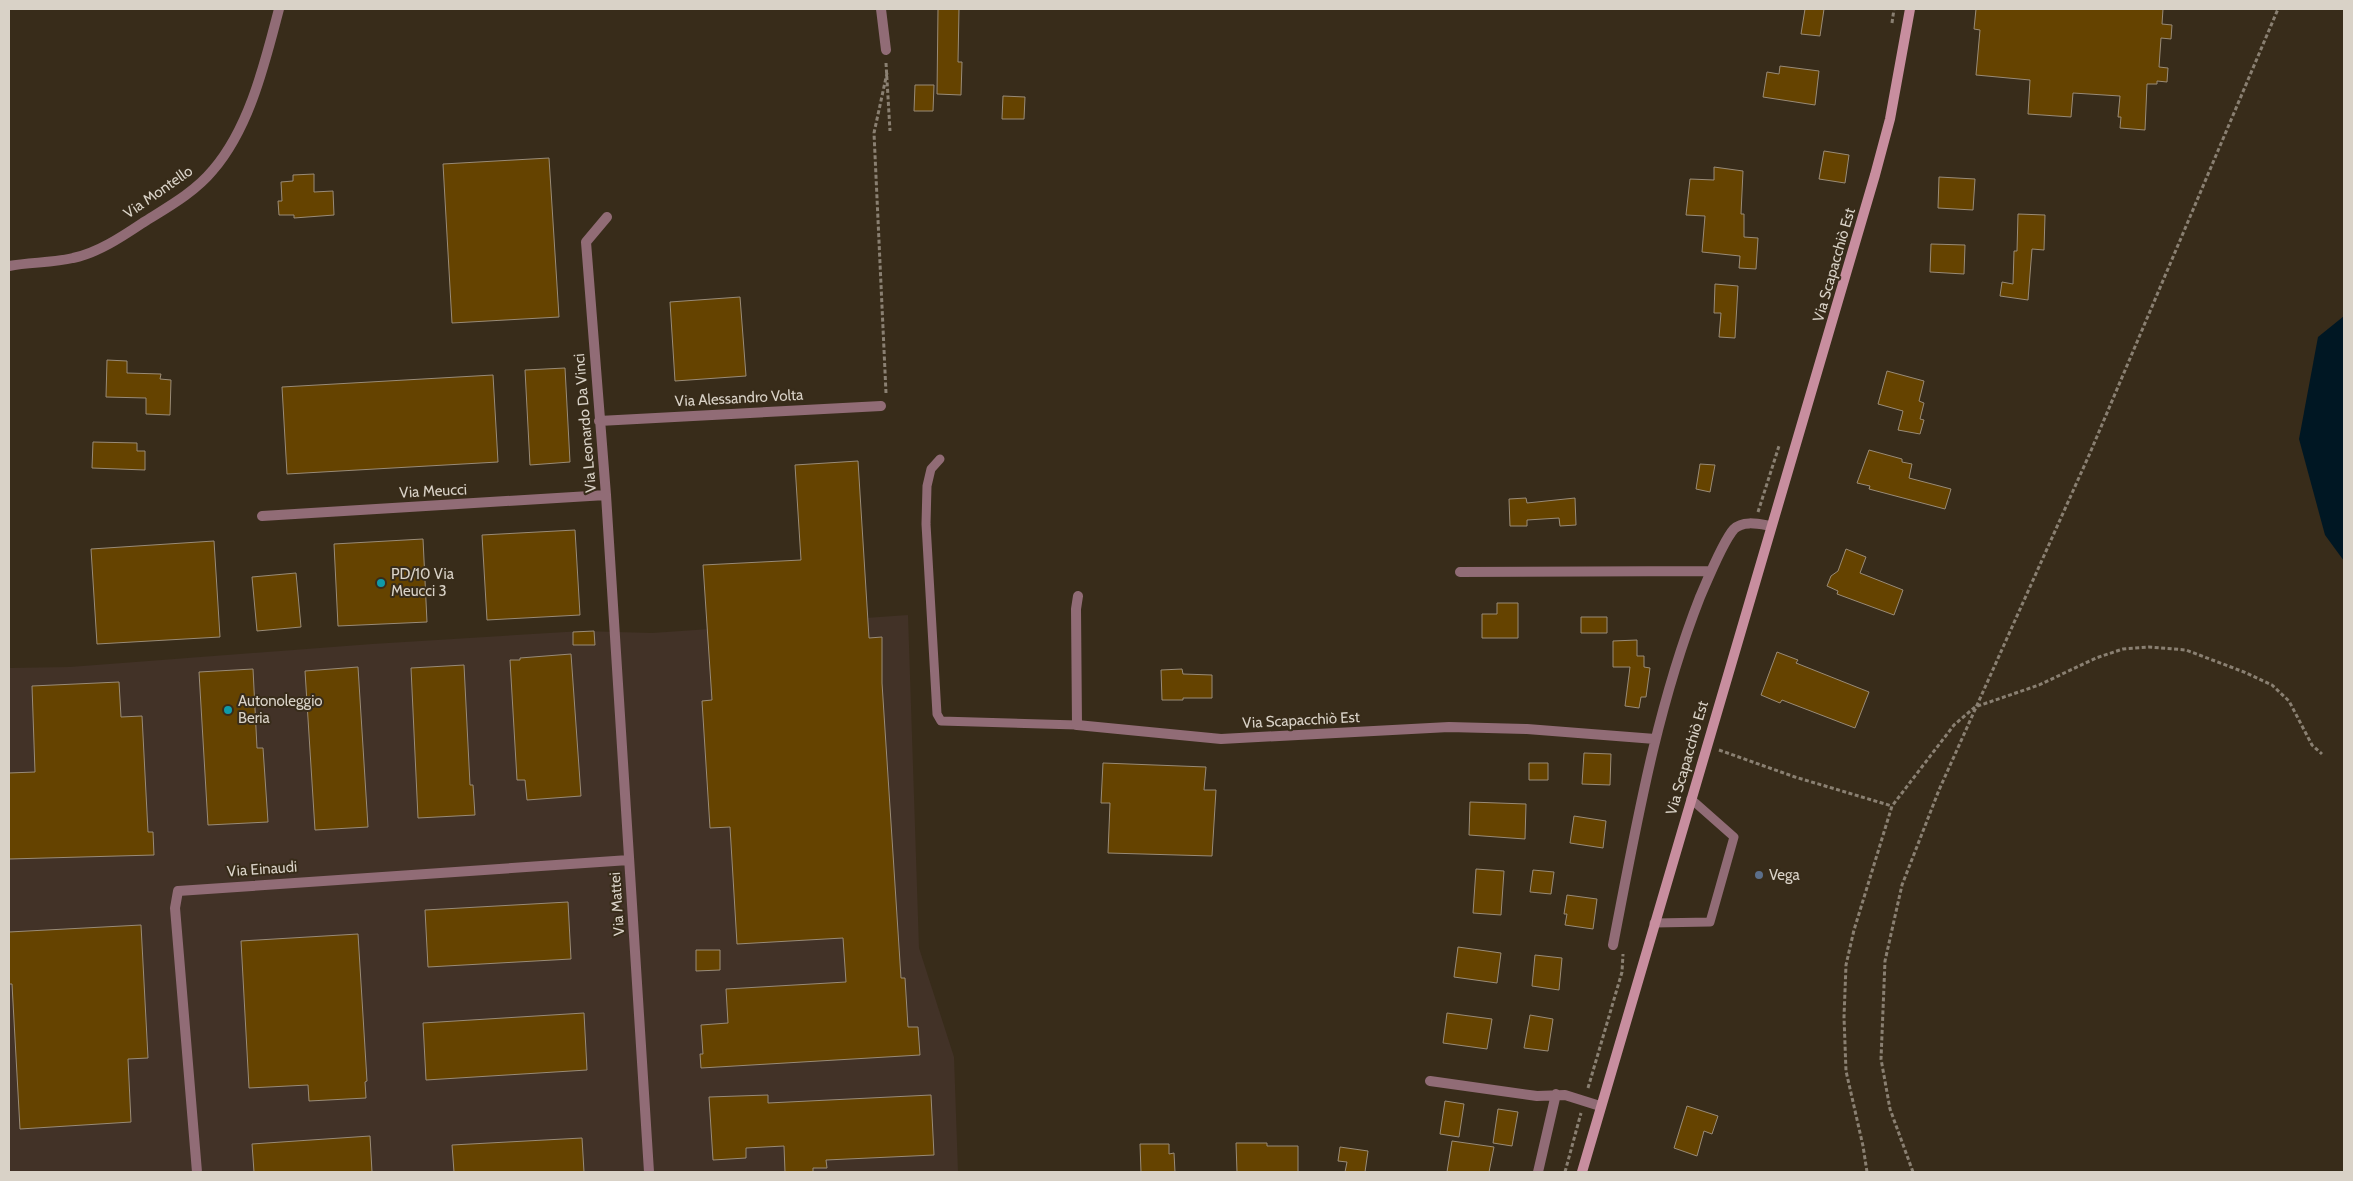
<svg xmlns="http://www.w3.org/2000/svg" width="2353" height="1181" font-family="Cabin,sans-serif">
<rect width="100%" height="100%" fill="#382c1a"/>
<path fill="#423227" d="M908,615l11,333 35,109 4,115h-949v-504l61,-1 302,-23 210,-13 70,2z"/>
<path fill="#001723" d="M2344,316v245l-19,-26 -26,-96 19,-102z"/>
<path fill="#654300" stroke="#998b77" d="M938,9h21l-1,53h4l-1,33 -24,-1z
M1805,9h19l-4,27 -19,-2z
M1976,9h187l-1,15 10,1 -1,14 -10,-1 -2,29 9,1 -1,14 -10,-1v3h-10l-2,46 -25,-2 1,-11h-3l2,-21 -47,-3 -2,24 -43,-3 2,-34 -54,-5 4,-45 -6,-1z
M1780,66l39,5 -4,34 -52,-8 4,-25 12,2z
M915,85h19l-1,26h-19z
M1003,96l22,1 -1,22h-22z
M1824,151l25,4 -4,28 -26,-4z
M549,158l10,159 -107,6 -9,-159z
M1714,167l29,4 -2,43h3v23l14,1 -2,31 -17,-1 1,-12 -38,-4 3,-36 -19,-1 4,-36 24,1z
M314,174v18l19,-1 1,24 -40,3v-3h-15l-1,-14h4l-1,-19 12,-1v-6z
M1939,177l36,2 -2,31 -35,-2z
M2018,214l27,1 -1,35 -12,-1 -4,51 -28,-4 2,-14 11,2 1,-33h3z
M1931,244l34,1 -1,29 -34,-2z
M1715,284l23,2 -3,52 -16,-1 2,-24h-7z
M740,297l6,79 -71,5 -5,-79z
M107,360l20,1v12l34,1 -1,5 11,1 -1,35 -24,-1v-16l-40,-1z
M565,368l5,94 -40,3 -5,-95z
M1887,371l37,10 -5,20 5,2 -4,16 4,1 -4,14 -22,-4 5,-19 -25,-7z
M493,375l5,87 -211,12 -5,-87z
M93,442l44,1v8h8v19l-53,-2z
M1869,450l33,9v3l10,2 -3,14 42,11 -6,20 -76,-20 1,-3 -13,-3z
M858,461l11,177 13,-1v46l19,295h4l3,49h10l2,28 -219,13 -1,-14h3l-2,-29 27,-2 -2,-34 120,-7 -3,-44 -106,6 -7,-117 -20,1 -8,-127 10,-1 -9,-135 98,-5 -6,-95z
M1700,464l15,1 -5,27 -14,-3z
M1526,498l1,5 48,-5 1,27 -16,1 -1,-8 -32,2v6h-17l-1,-27z
M575,530l5,85 -93,5 -5,-85z
M423,539l4,83 -89,4 -4,-82z
M214,541l6,96 -123,7 -6,-95z
M1846,549l20,8 -6,16 43,17 -9,25 -57,-21 1,-3 -11,-5 4,-10 7,-5z
M296,573l5,54 -44,4 -5,-54z
M1497,603h21v35h-36v-24h15z
M1581,617h26v16h-26z
M594,631l1,14h-22v-13z
M1637,640v16h7v11l6,1 -4,29h-5l-2,11 -14,-2 5,-39h-17v-26z
M1777,652l21,8 -2,3 73,29 -14,36 -73,-28 -2,3 -19,-8z
M571,654l10,142 -54,4 -2,-20h-8l-7,-120h10v-2z
M464,665l6,120h3l2,30 -57,3 -7,-150z
M358,667l10,160 -53,3 -10,-159z
M253,669l4,79h6l5,74 -60,3 -9,-153z
M1182,669l1,5 29,1v23h-29v2h-21l-1,-30z
M119,682l2,35 21,-1 6,116h5l1,23 -145,4v-86l26,-1 -3,-86z
M1584,753l27,1 -1,31 -28,-1z
M1103,763l103,4 -2,23h12l-4,66 -104,-3 2,-50h-9z
M1529,763h19v17h-19z
M1470,802l56,2 -1,35 -56,-4z
M1574,816l32,5 -3,27 -33,-5z
M1476,869l28,2 -3,44 -28,-2z
M1533,870l21,2 -3,22 -21,-2z
M1567,895l30,4 -4,30 -28,-4 2,-11h-3z
M568,902l3,57 -143,8 -3,-57z
M141,925l7,133 -20,1 3,63 -111,7 -8,-145h-3v-52z
M358,934l9,147 -2,1 1,16 -57,3 -1,-16 -59,3 -8,-147z
M1458,947l43,6 -4,30 -43,-6z
M696,950h24v20l-24,1z
M1535,955l27,3 -3,32 -27,-4z
M584,1013l3,57 -161,10 -3,-57z
M1447,1013l45,6 -5,30 -44,-6z
M1530,1015l23,4 -5,32 -24,-3z
M768,1095v8l163,-8 3,60 -108,5 1,8h-14v4h-28l-1,-26 -38,2v10l-33,2 -4,-63z
M1445,1101l19,3 -5,33 -19,-3z
M1687,1106l31,10 -6,18 -8,-3 -7,25 -23,-8z
M1498,1109l20,3 -6,34 -19,-3z
M370,1136l2,36h-118l-2,-28z
M582,1138l2,34h-130l-2,-27z
M1452,1141l42,6 -5,25h-42z
M1236,1143h31v3h31v26h-61z
M1140,1144h29v10l5,-1 1,19h-34z
M1340,1147l28,4 -3,21h-20l2,-10 -9,-1z"/>
<g fill="none" stroke-linecap="round" stroke-linejoin="round">
<path stroke="#8a8072" stroke-width="3" stroke-dasharray="4 2.5" stroke-linecap="butt" d="M1892,23l2,-14
M886,63l4,68
M886,393l-12,-260 13,-60
M1758,512l21,-66
M1719,750l76,27 97,29
M1588,1088l34,-116 1,-18
M1565,1172l16,-59
M1867,1172l-4,-26 -17,-75 -2,-54 2,-52 8,-35 38,-124 62,-81 21,-18 64,-22 57,-27 27,-9 26,-2 37,3 58,22 28,13 17,16 23,44 10,9
M1913,1172l-23,-63 -9,-50 4,-98 17,-76 37,-95 151,-337 188,-444"/>
<path stroke="#916c76" stroke-width="9" d="M940,459l-9,10 -4,17 -1,38 11,190 4,7 136,4
M1654,923l56,-1 24,-85 -43,-38"/>
<path stroke="#916c76" stroke-width="10" d="M881,9l5,41
M607,217l-21,25 20,253 43,677
M9,266c21,-4 44,-3 64,-8 25,-5 50,-22 71,-36 24,-15 51,-30 69,-52 37,-43 52,-108 66,-161
M599,421l282,-15
M262,516l344,-21
M1460,572l251,-1
M1078,596l-2,13 1,116 144,14 228,-12 78,2 128,10
M1613,945c23,-118 43,-236 87,-348 7,-16 23,-56 34,-68 9,-9 25,-5 37,-3
M1430,1081l107,15 28,-1 35,11
M197,1172l-22,-264 3,-17 451,-31
M1538,1172l18,-78"/>
<path stroke="#c88e9f" stroke-width="10" d="M1582,1172l293,-997 15,-56 20,-110"/>
</g>
<g fill="#0f9aa8" stroke="#382c1a" stroke-width="2">
<circle cx="381" cy="583" r="5"/>
<circle cx="228" cy="710" r="5"/>
</g>
<circle fill="#5c6f8a" stroke="#382c1a" stroke-width="2" cx="1759" cy="875" r="5"/>
<g text-anchor="middle" stroke-width="4" stroke-linejoin="round" paint-order="stroke">
<g font-size="15" fill="#d9d2c7" stroke="#382c1a">
<text transform="translate(158 192) rotate(-35)" y="5">Via Montello</text>
<text transform="translate(1834 265) rotate(-74)" y="5">Via Scapacchiò Est</text>
<text transform="translate(739 398) rotate(-3)" y="5">Via Alessandro Volta</text>
<text transform="translate(585 423) rotate(-95)" y="5">Via Leonardo Da Vinci</text>
<text transform="translate(433 491) rotate(-3)" y="5">Via Meucci</text>
<text transform="translate(1301 720) rotate(-3)" y="5">Via Scapacchiò Est</text>
<text transform="translate(1687 758) rotate(-74)" y="5">Via Scapacchiò Est</text>
<text transform="translate(262 869) rotate(-4)" y="5">Via Einaudi</text>
<text transform="translate(617 904) rotate(-94)" y="5">Via Mattei</text>
</g>
<g font-size="15" fill="#d9d2c7" stroke="#382c1a" text-anchor="start">
<text x="391" y="579">PD/10 Via<tspan x="391" dy="17">Meucci 3</tspan></text>
<text x="238" y="706">Autonoleggio<tspan x="238" dy="17">Beria</tspan></text>
<text x="1769" y="880">Vega</text>
</g>
</g>
<rect width="2353" height="1181" fill="none" stroke="#d9d2c7" stroke-width="20"/>
</svg>
